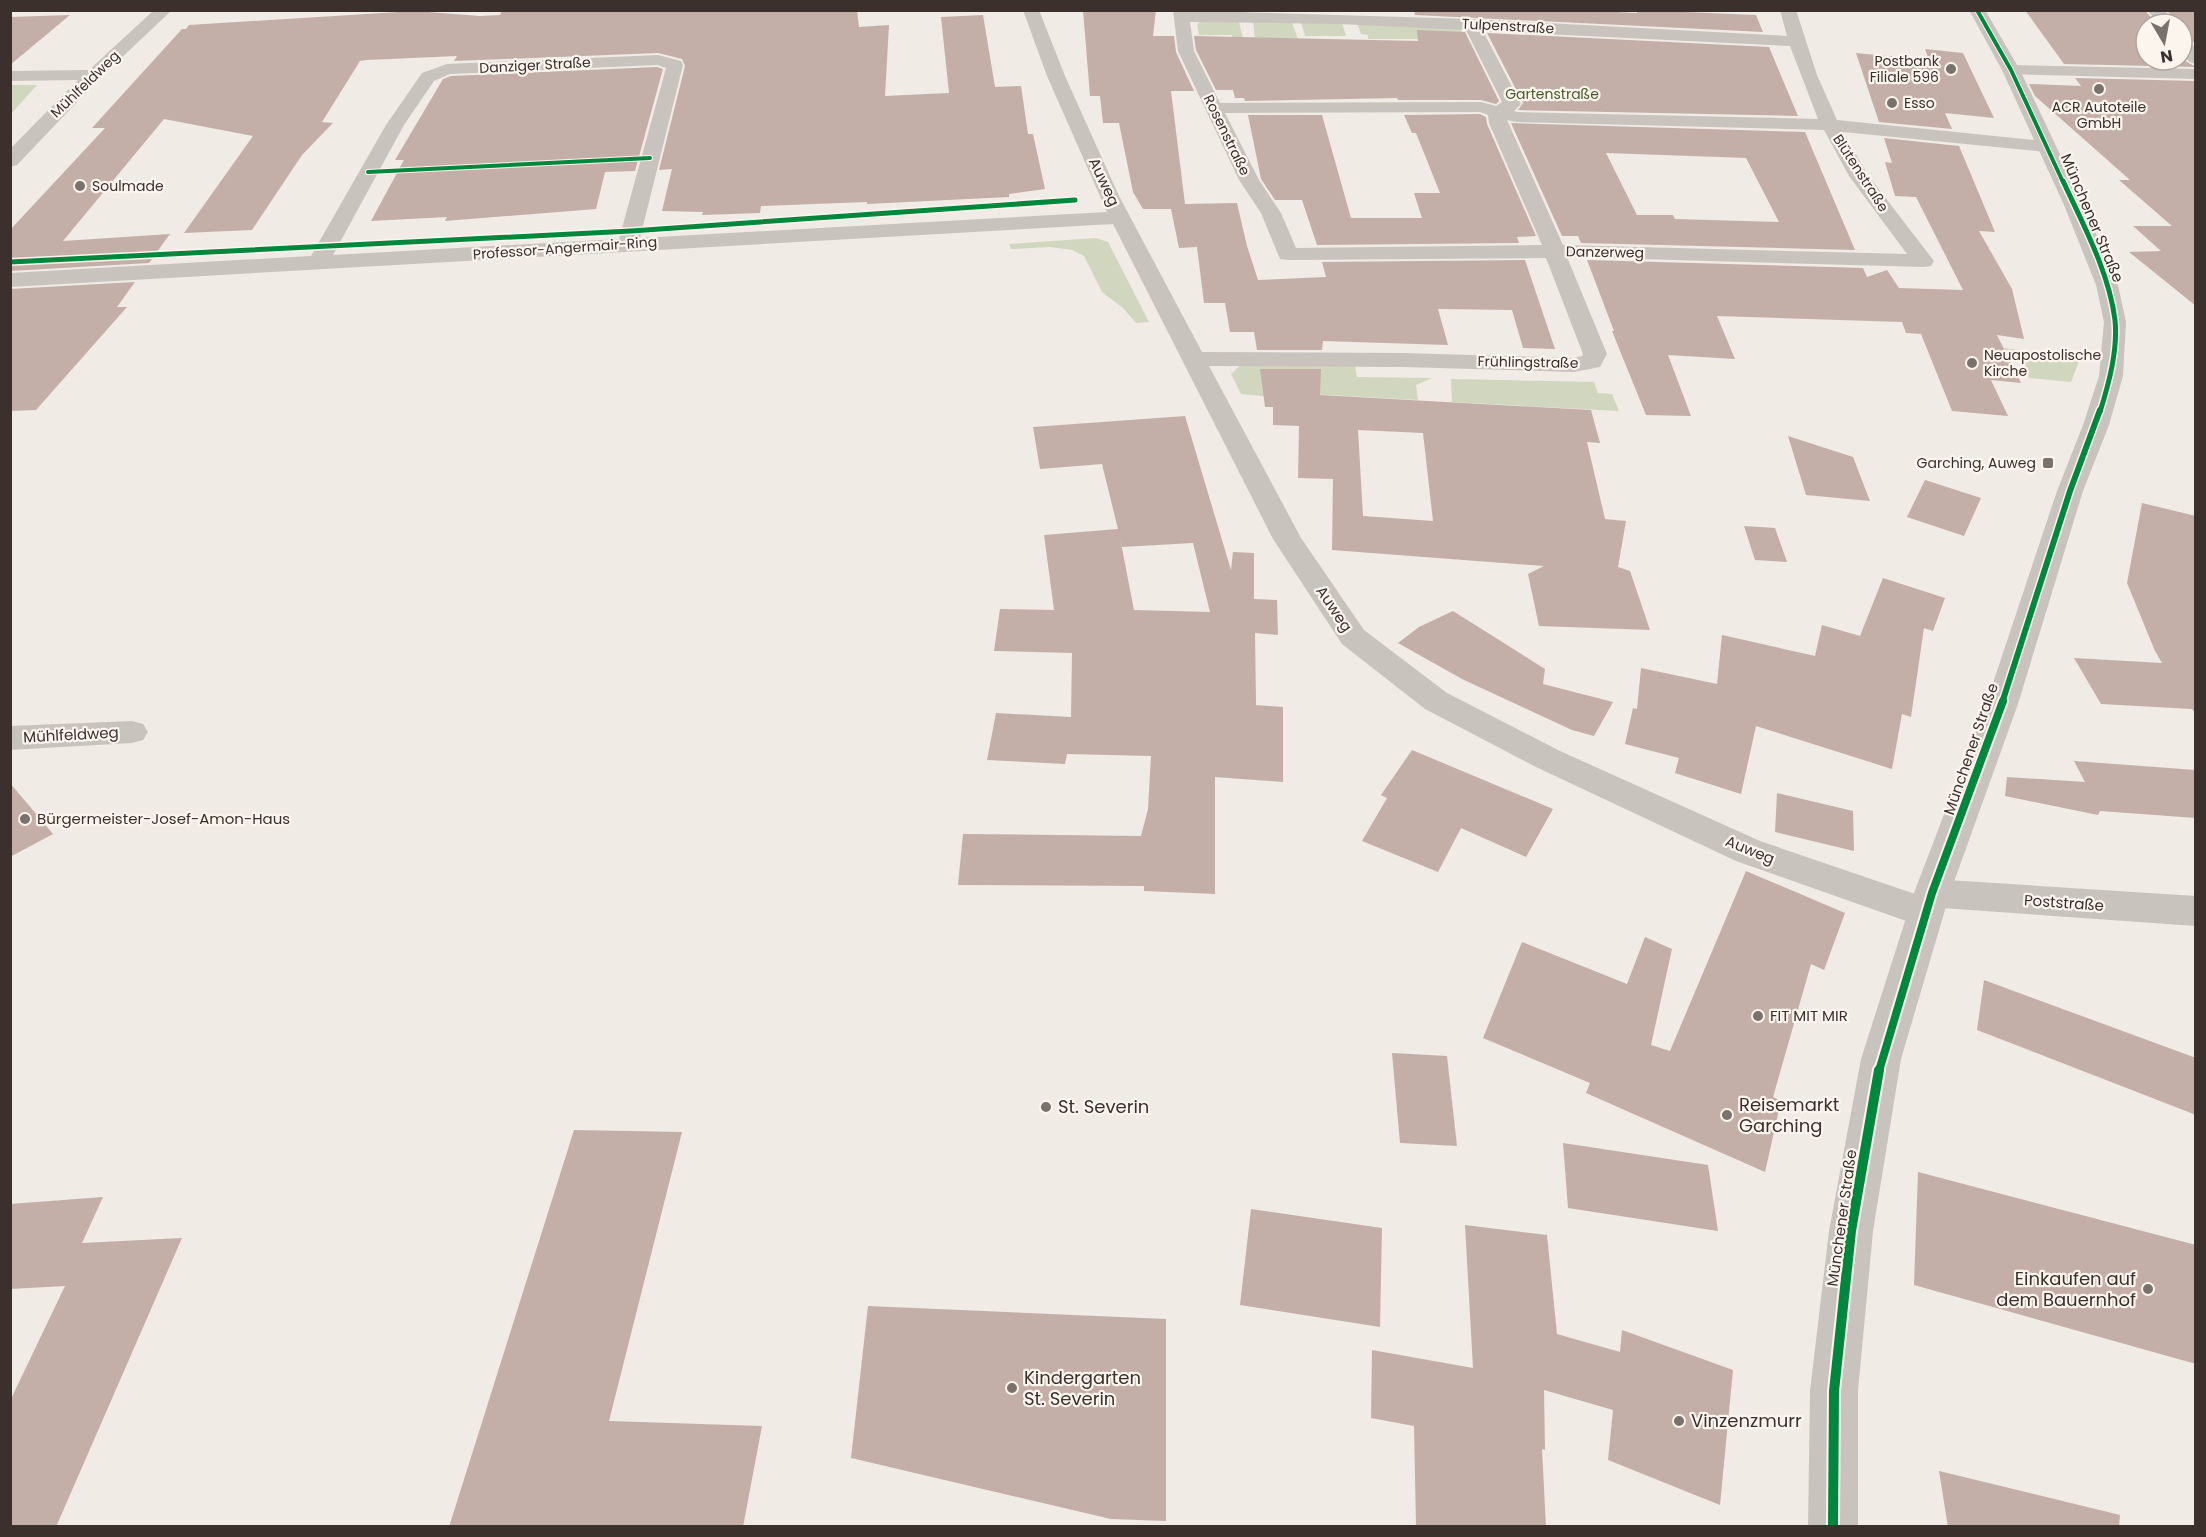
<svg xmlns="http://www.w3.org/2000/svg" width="2206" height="1537" font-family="Poppins,sans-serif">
<rect width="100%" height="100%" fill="#f0ebe5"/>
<path fill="#d1d6bf" d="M1253,21l39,1 14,41 -51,-25z
M1200,22h39l10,41 -13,-11 -4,-17h-33l-2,-10z
M1301,22l41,1 4,13h-41z
M1357,23l103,6 15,27 -56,-17h-51v-4l-7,-1z
M11,85h26l-26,29 -1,-29z
M1096,238l12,4 41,80 -13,1 -13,-15 -21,-16 -18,-36 -12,-6 -22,-3 -39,2 -2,-5z
M1923,340l158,16 -10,26 -42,-4 -10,-21 -92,-10z
M1241,365h114l2,12 75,1 -16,7 2,15 -144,-8 -1,5 -32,-3 -10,-20z
M1451,379l143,3 4,11 14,1 7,17 -167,-9z"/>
<path fill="#c3afa7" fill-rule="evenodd" d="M502,10h355l2,17 30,-2 -4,71 64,-3 -8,-76 42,-2 12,72 26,-1 7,48h5l12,55 -36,5v3l-142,7v-2l-106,4 -1,7 -58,2 1,-3 -41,-1 10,-42 -13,1 26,-104 -3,-7 -24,-6 -204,8 3,-5 -90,4 -7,1 -38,61 11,1 -31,32 -50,75 -68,3 69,-97 -89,-17 -101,122 107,-7 -21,29 -139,8v-41l95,-102h-13l90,-99h4l3,-4 226,-14 65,5 20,-1z
M1083,10h73l-3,26h21l2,16 18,39h-23l14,113 52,-1 10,43 11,34 68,-3 -4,-15 203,-2 30,89 -32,-1 -11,-38 -74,-1 10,36 -125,-4 -1,9h-65l-3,-18h-24l-5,-29h-21l-7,-56 -18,1 -8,-39h-28l-10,-17 -14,-69h-16l-3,-27h-10z
M1414,10h161l62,3v-3l119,5 7,17 -348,-17z
M2025,10h120l11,14h-10v36h36v-5l5,7 9,5 -132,-3z
M2167,10h29v35l-5,-6 -9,-4v-11h-4z
M70,15l-60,50v-48z
M1417,30l48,2 34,69 -3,3 -15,-4h-83l-1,-2 -152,3 -1,-3h-9l-2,-8h-17l-20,-40 -2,-14 224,5z
M1487,33l282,14 29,69 -280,-6 5,-7z
M1925,49l38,4 31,65 -49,-5 7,16 -73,-7 -23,-69 73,7z
M657,67l6,2 -28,102 -30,1 -9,37 -151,12 2,-4 -76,4 33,-61h-9l48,-81 8,-3z
M2075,78l121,3v225l-67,-54 32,-1 -28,-25h39l-53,-46h11l-95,-84 -6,-12 52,2z
M1480,114l6,3 1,7 49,112 -19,1 2,6 -202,2 -15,-45h-27l-14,-21 -13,-64h74l29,103h71l-8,-25h26l-24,-60h-4l-8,-18z
M1511,123l294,9 50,118 -274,-7 -3,-7h-16zM1606,153l140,5 33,64 -104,-3 -2,-4h-36z
M1884,138l75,8 36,86 -16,-1 33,58 12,50 -27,-4 24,48 -30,-3 17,36 -56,-5 -31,-77 -15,-1 -4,-11 -185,-6 18,43 -67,-4 23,61 -45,-1 -34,-84h2l-27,-71 276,8 4,9 20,-7 12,18 64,2 -47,-93 -21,-1 -10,-34 7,1z
M135,282l-18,25h10l-91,103 -26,1v-122z
M1260,369h61l-1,26 271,15 9,33 -13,-1 18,77 21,2 -8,46 12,4 20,59 -111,-4 -11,-52 16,-8 -212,-16 1,-71 -35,-1 1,-52 -26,-1v-18h-8zM1358,430l65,3 10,88 -70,-5z
M1185,416l46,154 2,-18 21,1v46l23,1 1,35 -23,-2 1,72 27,2v75l-68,-5v117l-71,-3v-5l-186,-1 5,-51 178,2 7,-27 3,-53 -84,-2 -2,10 -78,-4 9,-47 75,4 1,-64 -78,-2 6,-42 54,1 -10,-75 74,-6 -16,-65 -62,5 -7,-42zM1120,538l2,9 71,-4 17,69 -76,-2z
M1788,436l65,21 17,44 -64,-6z
M1925,480l56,18 -17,38 -57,-19z
M2142,503l54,13v198l-4,-5 -91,-5 -27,-46 88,5 -7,-12 -28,-68z
M1744,526l31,2 12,34 -32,-2z
M1883,578l62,20 -12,33 -9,-3 -13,89 -9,-3 -10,55 -136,-43 -15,68 -66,-21 4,-15 -54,-14 8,-36 4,1 4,-41 76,16 5,-49 93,21 7,-31 38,11z
M1453,611l92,58 -2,15 70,18 -19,34 -22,-6 -110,-51 -64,-36 21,-16z
M1412,750l141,59 -27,48 -65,-29 -23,44 -76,-31 25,-43 -6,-3z
M2074,761l122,9v48l-96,-7 -2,4 -93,-19 2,-19 78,5z
M10,783l43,51 -43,23z
M1777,793l76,18 1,40 -79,-19z
M1746,871l99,42 -21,57 -13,-6 -38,133 8,4 -16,71 -179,-79 4,-10 -107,-45 39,-96 105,42 18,-47 27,12 -21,96 19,6z
M1984,980l212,78v57l-219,-85z
M1392,1053l55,3 10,90 -57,-3z
M574,1130l108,2 -73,289 153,5 -19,101h-294z
M1563,1143l145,22 10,66 -150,-23z
M1918,1172l278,73v119l-282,-79z
M103,1197l-21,46 100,-5 -126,289h-46v-126l55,-115 -55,3v-85z
M1251,1209l131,19 -2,99 -140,-22z
M1465,1225l82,10 10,99 63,18 2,-22 111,40 -13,135 -112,-45 5,-50 -69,-20 1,60 -3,-1 4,78h-130l-2,-101 -43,-8 1,-68 101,18z
M868,1306l298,13v202l-55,-2 -260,-61z
M1939,1471l181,44 -1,12h-171z"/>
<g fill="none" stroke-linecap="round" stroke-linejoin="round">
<path fill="#c9c3be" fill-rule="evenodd" d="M154,10h18l-73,69 -82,86 -7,2v-18l68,-69 -68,1v-10l79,-1z
M1023,10h16l26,66 54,120 83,156 201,1 171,5 8,-2 1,-2 -37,-96 -258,2 -8,-1 -19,-46 -22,-33 -61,-129 -5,-41 298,9 316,17 -7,-26h16l21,65 20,45 216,22 2,4 -2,4 -7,2 -203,-20 25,43 66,86 -3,5 -8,1 -356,-10 40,97 -7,13 -26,5 -171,-5 -194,-1 92,172 63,92 83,63 113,58 200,90 155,53 4,-11 13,-4 264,17v30l-254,-18 2,5 -5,10 -13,5 -190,-67 -200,-94 -111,-58 -83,-65 -69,-105 -160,-315 -1103,63v-14l301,-17 75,-131 36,-52 25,-9 211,-9 23,6 2,4 -43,173 467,-26 -60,-136zM1190,22l149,2 127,6 36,72 -6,4 -15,-4 -261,1 -26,-52zM1483,31l307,15 28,73 -301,-7 -3,-1 7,-7zM657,65l9,3 -47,171 -286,16 71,-130 30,-44 16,-7zM1480,112l8,3 1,8 53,122 -246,3 -15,-35 -22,-33 -34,-67zM1507,120l9,2 308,8 25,46 58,78 -344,-9z
M2147,10h17l12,14h-17z
M2182,37c14,4 14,15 14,27 -14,-3 -14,-15 -14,-27z
M2011,65l185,4v10l-191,-5 -3,-4 3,-4z
M132,721l11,3 5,8 -5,8 -11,3 -122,7v-24z"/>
<path fill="#c9c3be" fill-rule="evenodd" d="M1969,10h16l35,60 64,135 34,80 8,37 -3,54 -14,49 -26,66 -65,213 -68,189 -49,166 -28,172 -15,160v135h-50l2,-135 19,-160 32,-172 53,-166 72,-189 71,-213 26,-66 16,-49 5,-54 -8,-37 -32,-80 -62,-135z"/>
<g stroke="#fbf5ee" stroke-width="6">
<path id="cycleway-far4" d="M1977,10l34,60 52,112
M368,172l282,-14"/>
</g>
<g stroke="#fbf5ee" stroke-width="8">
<path id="cycleway-far3" d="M2063,181c20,43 46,91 52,139 3,30 -6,63 -15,92
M10,262l621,-31 444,-31"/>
</g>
<g stroke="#fbf5ee" stroke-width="9">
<path id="cycleway-far2" d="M2002,703l68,-212 30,-81"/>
</g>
<g stroke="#fbf5ee" stroke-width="12">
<path id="cycleway-far1" d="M1879,1071l53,-178 71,-192"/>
</g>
<g stroke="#fbf5ee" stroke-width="14">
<path id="cycleway" d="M1833,1526l1,-135 17,-160 28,-161"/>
</g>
<use href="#cycleway-far4" stroke="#00873e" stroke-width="4"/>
<use href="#cycleway-far3" stroke="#00873e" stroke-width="5"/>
<use href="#cycleway-far2" stroke="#00873e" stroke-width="6"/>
<use href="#cycleway-far1" stroke="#00873e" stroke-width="8"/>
<use href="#cycleway" stroke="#00873e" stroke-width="10"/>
</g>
<g fill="#7a716c" stroke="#fbf5ee" stroke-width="2">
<circle cx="1951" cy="69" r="6"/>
<circle cx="2099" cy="89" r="6"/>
<circle cx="1892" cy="103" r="6"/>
<circle cx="80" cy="186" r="6"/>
<circle cx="1972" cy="363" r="6"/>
<rect x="2042" y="457" width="12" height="12" rx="3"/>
<circle cx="25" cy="819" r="6"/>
<circle cx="1758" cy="1016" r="6"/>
<circle cx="1046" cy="1107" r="6"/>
<circle cx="1727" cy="1115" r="6"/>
<circle cx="2148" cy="1289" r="6"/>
<circle cx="1012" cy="1388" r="6"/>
<circle cx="1679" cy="1421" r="6"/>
</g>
<g text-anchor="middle" stroke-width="4.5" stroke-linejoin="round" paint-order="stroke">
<g font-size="14" fill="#3b302b" stroke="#fbf5ee">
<text transform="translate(1508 26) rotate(3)" y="5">Tulpenstraße</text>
<text transform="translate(535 65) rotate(-3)" y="5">Danziger Straße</text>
<text transform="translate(85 84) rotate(-44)" y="5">Mühlfeldweg</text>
<text transform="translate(1227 135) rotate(64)" y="5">Rosenstraße</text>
<text transform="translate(1861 173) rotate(57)" y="5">Blütenstraße</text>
<text transform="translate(565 248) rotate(-4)" y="5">Professor-Angermair-Ring</text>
<text transform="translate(1605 252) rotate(1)" y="5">Danzerweg</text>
<text transform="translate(1528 362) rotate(1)" y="5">Frühlingstraße</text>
</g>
<g font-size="14" fill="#3b302b" stroke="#fbf5ee" text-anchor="start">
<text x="1939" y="66" text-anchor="end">Postbank<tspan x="1939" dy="16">Filiale 596</tspan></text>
<text x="1904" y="108">Esso</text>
<text x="2099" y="112" text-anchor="middle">ACR Autoteile<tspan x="2099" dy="16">GmbH</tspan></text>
<text x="92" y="191">Soulmade</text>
<text x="1984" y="360">Neuapostolische<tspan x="1984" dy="16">Kirche</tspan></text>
<text x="2036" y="468" text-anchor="end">Garching, Auweg</text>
</g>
<g font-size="14" fill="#4a5a2e" stroke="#fbf5ee">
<text x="1552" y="99">Gartenstraße</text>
</g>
<g font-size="15" fill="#3b302b" stroke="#fbf5ee">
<text transform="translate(1104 182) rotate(65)" y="5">Auweg</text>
<text transform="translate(2092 218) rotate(67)" y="5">Münchener Straße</text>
<text transform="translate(1334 609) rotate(56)" y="5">Auweg</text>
<text transform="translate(71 735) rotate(-3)" y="5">Mühlfeldweg</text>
<text transform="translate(1971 749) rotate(-71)" y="5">Münchener Straße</text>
<text transform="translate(1750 850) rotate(22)" y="5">Auweg</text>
<text transform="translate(2064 903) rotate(4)" y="5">Poststraße</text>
<text transform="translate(1842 1218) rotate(-82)" y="5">Münchener Straße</text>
</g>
<g font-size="15" fill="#3b302b" stroke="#fbf5ee" text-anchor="start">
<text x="37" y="824">Bürgermeister-Josef-Amon-Haus</text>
<text x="1770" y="1021">FIT MIT MIR</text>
</g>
<g font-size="18" fill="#3b302b" stroke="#fbf5ee" text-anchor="start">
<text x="1739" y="1111">Reisemarkt<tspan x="1739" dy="21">Garching</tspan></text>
<text x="1058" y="1113">St. Severin</text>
<text x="2136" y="1285" text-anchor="end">Einkaufen auf<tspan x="2136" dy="21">dem Bauernhof</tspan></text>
<text x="1024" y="1384">Kindergarten<tspan x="1024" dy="21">St. Severin</tspan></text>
<text x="1691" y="1427">Vinzenzmurr</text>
</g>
</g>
<rect width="2206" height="1537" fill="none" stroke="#3b302b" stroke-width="24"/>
<g transform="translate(2164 42) rotate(170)"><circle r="28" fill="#fbf5ee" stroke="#aea6a0" stroke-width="1.5"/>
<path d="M0-4.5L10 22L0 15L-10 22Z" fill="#7a716c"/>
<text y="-9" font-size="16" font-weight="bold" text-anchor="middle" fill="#3b302b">N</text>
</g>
</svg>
